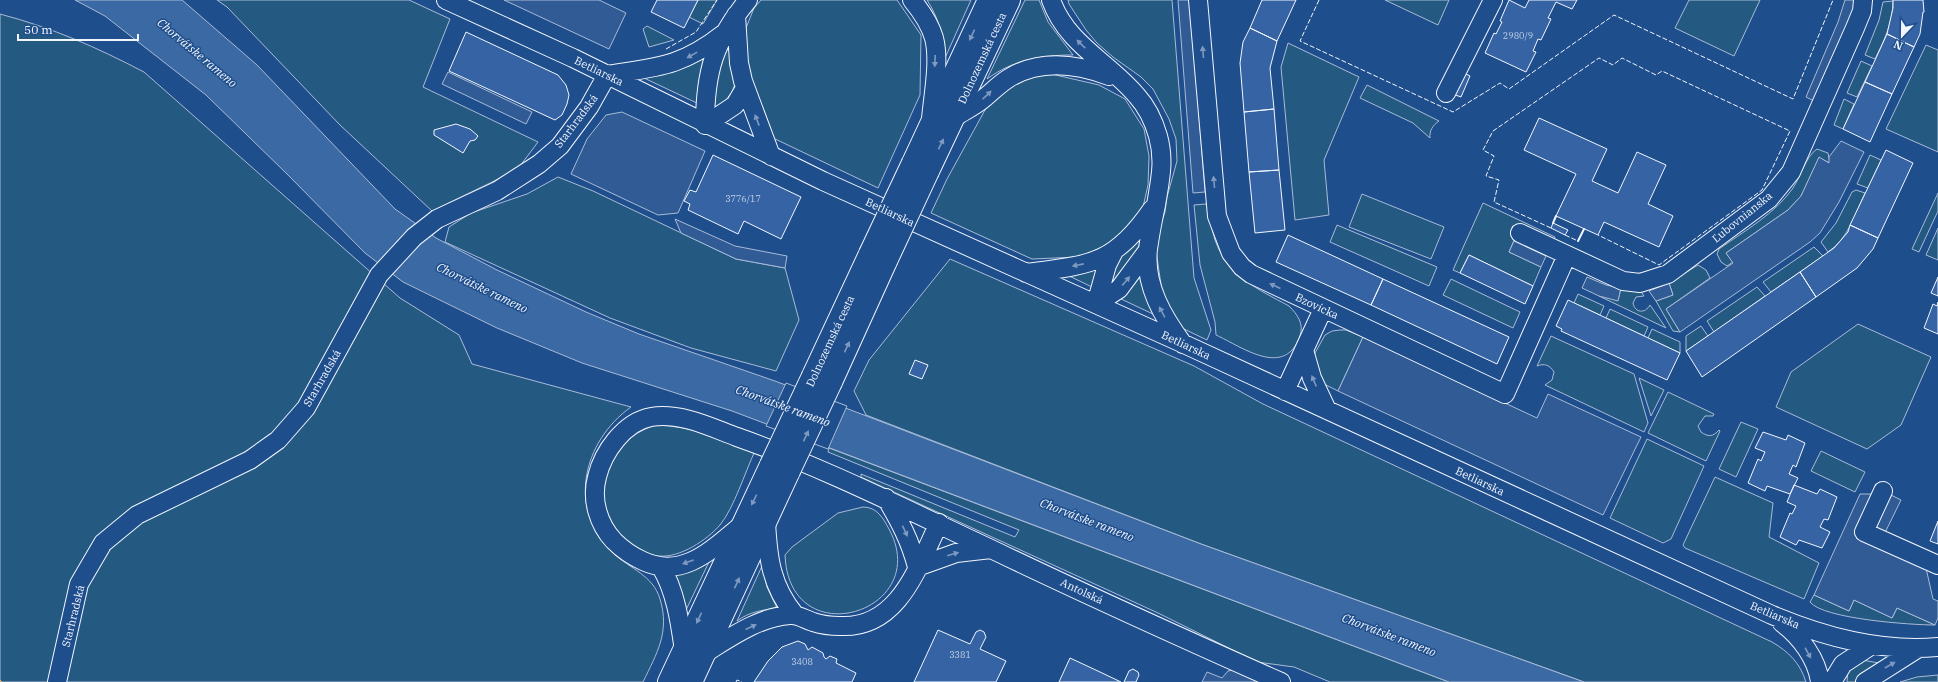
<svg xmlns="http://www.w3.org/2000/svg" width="1938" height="682" font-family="'IBM Plex Serif',serif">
<rect width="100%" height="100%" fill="#1f4e8c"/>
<path fill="#245a82" stroke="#a8bbd7" d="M217,0h192l41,19 -27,68 115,55 -21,28 -85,41 -92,-86 -113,-118z
M698,0h19l-14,24 -14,-7z
M761,0h136l24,35 -1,60 -42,93 -107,-51 -17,-43 -12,-56 12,-30z
M927,0h44l-26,58c-2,-21 -6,-40 -18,-58z
M1025,0h14l9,22 25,33c-32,0 -60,5 -86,24z
M1068,0h104l22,278 17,52 -4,10 -23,-11 -11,-12 -11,-26 -3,-20 -4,-28 10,-31 2,-15 10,-36 -1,-22 -7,-20 -16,-30 -12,-12 -28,-20 -16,-14 -11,-13 -17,-26z
M1385,0h64l-11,25z
M1689,0h71l-26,56 -59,-28z
M1893,1c0,21 -9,40 -18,58l-10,-4 14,-35 4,-18z
M0,14c53,14 96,33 144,58l256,226 59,37 13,29 159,43c-49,35 -64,103 -18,146 17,16 40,22 47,46 10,33 -3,54 -17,83h-643z
M647,26l27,14 -25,7 -6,-18z
M730,33l7,45 -5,14 -14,18 -5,1v-33z
M1288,43l71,34 -35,83 5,55 -34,5 -14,-153z
M1926,45l12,5v102l-52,-23z
M711,51l-12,53 -55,-26c28,-5 45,-11 67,-27z
M1861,61l11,5 -15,31 -10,-4z
M1047,73l52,12 26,14 19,30 5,27 -1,29 -5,22 -21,26 -18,14 -26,10 -46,2 -101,-46 16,-34 38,-69 27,-27z
M1367,85l72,36c-6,4 -10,10 -9,17l-17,-15 -53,-25z
M1844,99l10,5 -11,25 -9,-4z
M1817,149l11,4 2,10 -11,-5 -18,38 -13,14 -62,43 7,9 -6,4 -6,-4 -4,-8 2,-5c24,-17 57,-36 74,-61 8,-12 13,-32 24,-39z
M1870,155l11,5 -13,28 -11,-4z
M558,177l35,14 143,68 49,9 14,52 -23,51 -85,-23 -81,-30 -165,-76 4,-15 22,-14 56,-19z
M1856,190l9,3c-10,21 -17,46 -37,59l-7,-10 15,-19 16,-31z
M1938,193v18l-19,41 -7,-3z
M1362,194l82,33 -13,32 -82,-32z
M1483,203l72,34 -3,7 -33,-15 -10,23 32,15 -8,19 -64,-31 -9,18 -7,-3z
M1206,204c5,12 5,24 9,36 13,37 43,49 74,66 9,9 15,18 11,30 -15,43 -58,11 -84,-1l-1,-13 -15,-57 -6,-60z
M1337,225l100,42 -8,19 -99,-44z
M1938,228v32l-12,-5z
M1142,236l-7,22 -28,34 10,-35z
M1814,247l9,9 -52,36 -8,-10z
M950,259l244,107 69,38 509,238c17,10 28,21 34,40h-222l-383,-138 -335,-129 -12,-24 15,-31z
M1098,265l-6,22 -27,-13z
M1698,265l8,5 4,8 -44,31 14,23 -7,-1 -17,-30 17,-6 -4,-12z
M1142,271l13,44 -36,-17z
M1451,279l69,33 -7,16 -70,-33z
M1757,287l8,9 -51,36 -7,-11z
M1621,288l19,2 4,6 -8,1 -3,6c2,10 12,11 17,2l16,23 -67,-32 19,4z
M1578,294l26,12 -4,9 -26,-12z
M1610,309l38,18 -4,9 -38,-18z
M1858,324l73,33 -30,68 -34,24 -91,-42 15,-35z
M1701,326l7,10 -22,15v-15z
M1652,329l28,13v11l-32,-15z
M1340,330h6l17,7 -25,54 -14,-7 -11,-21 2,-10 10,-18 7,-4z
M1551,336l83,38 14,49 -4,9 -99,-47 7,-5 2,-8c-4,-7 -10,-9 -17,-6z
M1639,378l25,12 -13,26z
M1668,392l46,22 -1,2h-8l-7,10 3,6c7,5 12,5 18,-2l1,1 -14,30 -58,-28z
M1741,422l17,7 -22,48 -17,-8z
M656,425c35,1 66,14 99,26 -10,21 -21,57 -35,74 -13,15 -40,33 -61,31 -10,0 -22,-7 -30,-13 -29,-23 -33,-55 -14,-86 10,-17 22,-26 41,-32z
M1647,439l57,27 -33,73 -8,4 -53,-25z
M829,448l620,234h-119l-36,-15 -37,-5 -99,-49 -297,-136v-3l154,63 4,-7 -191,-78z
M1821,451l44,21 -10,20 -44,-21z
M1715,477l58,26 -4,34 50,26 -15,36 -119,-51 -2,-3z
M863,507c14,0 20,11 26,22 45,83 -100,128 -104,26l7,-8 46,-34z
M709,562l-24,50 -14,-40z
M762,566l5,21 10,21c-15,2 -28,4 -40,13z
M1814,595l35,16 5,-11 38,18 5,-10 38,17c-23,0 -112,-6 -125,-23z
M1862,660l17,3 -22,19h-10l1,-14z
M1938,675v7h-38l17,-5z"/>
<path fill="#305b95" stroke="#a8bbd7" d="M504,0h95l27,13 -17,36z
M1178,0h12l15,192 -12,1z
M1845,0h13l-42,102 -10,-5 32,-75z
M448,72l84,40 -6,12 -84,-40z
M622,112l83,39 -27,62 -20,2 -87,-41 16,-35 19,-24z
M1841,141l23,11 -25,50 -19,31 -10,9 -130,90 -14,-23 67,-46 -7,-10 62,-43 13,-14 18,-39 10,6v-6z
M675,219l60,27 52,10 -2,12 -49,-9 -55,-26z
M1514,241l32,15 -5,11 -32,-15z
M1587,277l19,8 15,3 -3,13 -19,-5 -17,-8z
M1669,283l4,12 -17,6 -7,-10z
M1363,337l174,81 11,-24 93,43 -38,78 -265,-124z
M1883,491l18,9 -23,47 48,21 7,31 5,2v17l-3,7 -38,-17 -5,10 -38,-18 -5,11 -35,-16 46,-101h12z
M1233,670l30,12h-61l5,-10 15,6 6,-7z"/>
<path fill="#3b69a3" stroke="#a8bbd7" d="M75,0h107l75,65 138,144 41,29 61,32 89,42 53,22 136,47 426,163 383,138h-135l-717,-271 -150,-48 -85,-35 -94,-46 -38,-29 -77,-78 -82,-80 -101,-79z"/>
<path fill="#1f4e8c" stroke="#a8bbd7" d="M786,383l61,23 -19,43 -62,-23z"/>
<path fill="#3563a3" stroke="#f2f6ff" d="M657,0h41l-14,28 -33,-16z
M1262,0h34l-19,41 -27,-13z
M1509,0l16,8 4,-8h48l-5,9 -16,-7 -8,16 3,1 -10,21 -3,-1 -5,12 3,1 -10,20 -41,-19 9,-20 2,1 6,-12 -2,-1z
M1893,0h30l1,12h-1l-3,22 -6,13 -27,-13 6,-26z
M1250,28l27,13 -7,27 4,41 -30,3 -4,-49 3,-21z
M466,32l92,43 8,10 3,10 -2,9 -5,11 -7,5 -106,-49z
M1887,34l27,13 -22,47 -27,-12z
M1460,71l10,5 -9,21 -11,-4z
M1865,82l27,12 -22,48 -27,-13z
M1274,109l5,61 -30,2 -5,-60z
M1539,118l68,31 -15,32 26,12 19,-41 29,13 -18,39 25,12 -14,31 -55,-25 -6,13 -42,-19 20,-42 -52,-24z
M456,124l14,5 8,7 -3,4 -5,1 -7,12 -29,-18v-5z
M1886,150l27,13 -35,75 -28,-13z
M713,155l88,42 -20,42 -37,-18 -6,13 -50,-24 2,-6 -6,-3 6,-11 6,2z
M1279,170l6,60 -30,3 -6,-61z
M1553,223l15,7 -3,5 -14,-7z
M1850,225l28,13 -5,11 -16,19 -41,29 -16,-25 34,-24 14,-16z
M1288,235l95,44 -12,26 -95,-43z
M1469,255l64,31 -8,18 -65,-31z
M1800,272l16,25 -114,80 -16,-26z
M1938,277v19l-7,-3z
M1383,279l126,58 -12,27 -126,-59z
M1568,300l112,53 -13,27 -106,-49 1,-2 -6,-3z
M1938,302v32l-14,-6 9,-24 4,2z
M915,360l13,5 -6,14 -13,-5z
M1763,432l23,8 2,-5 17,8 -9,24 -3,-2 -4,9 9,4 -8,16 -23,-8 -2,5 -17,-8 10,-24 3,2 4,-9 -10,-4z
M1794,485l23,9 3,-5 17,8 -9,23 -4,-1 -4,8 10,5 -8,16 -23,-8 -3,5 -16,-8 10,-24 2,1 4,-8 -9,-4z
M1938,521v23l-8,-3z
M938,630l32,14 6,-12 4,-2 4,2 2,5 -6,12 26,12 -10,21h-82z
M798,641l7,3 3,6 4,-3 11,6 1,4 2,2 4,-3 7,3 -1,4 20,10 -4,9h-98l14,-21 14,-14z
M1070,658l30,14 21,10h-62z
M1133,669l5,3 1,3 -3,7h-12l5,-11z"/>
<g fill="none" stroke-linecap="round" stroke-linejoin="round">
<g stroke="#f2f6ff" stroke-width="20">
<path id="minor" d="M446,0l127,58 250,123 361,163 588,271c53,22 108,37 166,32
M912,0c9,11 18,24 22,38 6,23 -1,57 -3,81
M1051,0c16,45 58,62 86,96 10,11 17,26 21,40 7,25 2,44 -2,69 -3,14 -6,30 -8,44 -4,36 15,68 35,95
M1198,0l19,216 14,37 11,14 9,7 254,120 62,-139
M736,15l3,48 4,18 28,75
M607,75c50,-8 74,-8 116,-41
M1446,93l47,-93
M955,117c9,-6 20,-11 28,-18 9,-7 16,-15 26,-21 31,-19 68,-14 100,-2
M705,125c0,-53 9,-84 43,-125
M705,125l30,-20 10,-17
M1520,233l103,48 17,2 28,-9 101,-75 22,-27 64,-144 7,-17 1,-11
M1026,273c63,-8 88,-8 126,-64
M1096,304l23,-15 29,-39
M1096,304l11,-39 7,-14
M1304,350l8,28 15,32
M1285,391l38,-82
M1883,491l-19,41 74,33
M886,498c14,24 24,42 31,69
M766,522c2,36 5,64 29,93
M743,524c-30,24 -59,56 -100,37 -11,-5 -21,-12 -29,-20 -16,-17 -23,-42 -17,-64 6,-25 27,-55 54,-60 29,-5 59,10 86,20 88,31 170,73 254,112 96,46 193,90 290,133
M661,567c15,25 19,56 23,84
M917,567l39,-14 35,-4
M1782,623c18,13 35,36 38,59
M705,653c26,-16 54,-36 85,-38 8,-1 16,5 23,7 9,3 18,4 27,4 59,3 78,-60 99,-103
M57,682l22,-98 24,-41 34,-28 113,-55 28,-20 28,-32 73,-133 35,-38 23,-18 60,-28 42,-27 21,-18 29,-39 18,-32
M1832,682l11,-18 29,-19
M1865,682l52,-33"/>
</g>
<g stroke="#f2f6ff" stroke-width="24">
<path id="major" d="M913,163l76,-163
M928,171l81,-171
M813,376l57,-122
M831,382l55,-121
M669,682l102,-217
M691,682l98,-211"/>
</g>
<use href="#minor" stroke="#1f4e8c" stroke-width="18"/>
<use href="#major" stroke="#1f4e8c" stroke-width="22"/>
<g stroke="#f2f6ff" stroke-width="24" stroke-linecap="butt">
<path id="major-bridge" d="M870,254l43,-91
M886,261l42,-90
M771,465l42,-89
M789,471l42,-89"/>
</g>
<use href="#major-bridge" stroke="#1f4e8c" stroke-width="22"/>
<path stroke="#f2f6ff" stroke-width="1" stroke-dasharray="5 2" stroke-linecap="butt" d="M1319,0l-19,41 153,71 47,-29 9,6 105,-74 179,84 40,-99
M666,49l30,-17 21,-32
M1551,228l-57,-26 5,-22 -13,-4 8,-20 -11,-6 10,-19 106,-73 14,7 9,-7 34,17 6,-4 128,60 -28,59 -103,75 -61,-30
M1565,235l13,6
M736,682l1,-2 5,2"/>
<path stroke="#f2f6ff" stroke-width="2" d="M1553,223l3,-7
M1578,241l6,-12"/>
<path stroke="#ffb74d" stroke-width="1" stroke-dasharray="14 3 2 3" stroke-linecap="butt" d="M0,680l2,2"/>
</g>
<defs><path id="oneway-solid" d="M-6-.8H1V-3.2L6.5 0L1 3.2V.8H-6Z"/></defs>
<g fill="#7e9ac0">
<use href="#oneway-solid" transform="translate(972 35) rotate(115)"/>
<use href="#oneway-solid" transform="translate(1081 44) rotate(-136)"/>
<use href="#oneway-solid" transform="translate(1203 52) rotate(-95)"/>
<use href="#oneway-solid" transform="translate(692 55) rotate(151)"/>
<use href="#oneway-solid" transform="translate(935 61) rotate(92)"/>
<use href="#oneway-solid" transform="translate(987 95) rotate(-43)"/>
<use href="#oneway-solid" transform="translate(757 120) rotate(-111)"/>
<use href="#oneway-solid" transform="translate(941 144) rotate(-64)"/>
<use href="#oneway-solid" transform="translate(1214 182) rotate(-95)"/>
<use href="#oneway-solid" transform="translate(1078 265) rotate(169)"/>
<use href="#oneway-solid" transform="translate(1126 281) rotate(-50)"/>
<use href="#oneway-solid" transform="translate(1275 286) rotate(-155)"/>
<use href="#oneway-solid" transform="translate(1162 312) rotate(-118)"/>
<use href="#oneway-solid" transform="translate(847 347) rotate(-65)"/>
<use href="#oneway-solid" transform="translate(1314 381) rotate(-113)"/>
<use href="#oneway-solid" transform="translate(806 436) rotate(-65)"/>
<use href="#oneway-solid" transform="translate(754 500) rotate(116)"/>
<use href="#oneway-solid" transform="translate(905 531) rotate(65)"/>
<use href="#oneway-solid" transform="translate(953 554) rotate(-16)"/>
<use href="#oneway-solid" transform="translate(688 562) rotate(160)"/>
<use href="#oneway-solid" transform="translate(737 583) rotate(-65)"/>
<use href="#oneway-solid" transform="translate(699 618) rotate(115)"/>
<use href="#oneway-solid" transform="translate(751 627) rotate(-25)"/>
<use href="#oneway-solid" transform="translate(1808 653) rotate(61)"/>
<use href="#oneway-solid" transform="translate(1890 665) rotate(-30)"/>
</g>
<g text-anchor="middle" stroke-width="3" stroke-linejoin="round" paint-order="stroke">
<g font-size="9" fill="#c3d1e8">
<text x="1518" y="39">2980/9</text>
<text x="743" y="202">3776/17</text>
<text x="960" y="658">3381</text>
<text x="802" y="665">3408</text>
</g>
<g font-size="11" fill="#f2f6ff" stroke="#1f4e8c">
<text transform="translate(982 58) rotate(-65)" y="4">Dolnozemská cesta</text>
<text transform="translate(599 71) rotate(26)" y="4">Betliarska</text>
<text transform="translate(576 121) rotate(-53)" y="4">Starhradská</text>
<text transform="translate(890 212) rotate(25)" y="4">Betliarska</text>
<text transform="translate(1742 217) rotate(-39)" y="4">Ľubovnianska</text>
<text transform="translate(1317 306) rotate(25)" y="4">Bzovícka</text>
<text transform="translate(830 341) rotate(-65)" y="4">Dolnozemská cesta</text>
<text transform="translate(1186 345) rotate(25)" y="4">Betliarska</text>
<text transform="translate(322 378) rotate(-60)" y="4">Starhradská</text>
<text transform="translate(1480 481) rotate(25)" y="4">Betliarska</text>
<text transform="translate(1082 591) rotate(25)" y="4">Antolská</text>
<text transform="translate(1775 615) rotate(23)" y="4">Betliarska</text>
<text transform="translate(73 616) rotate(-76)" y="4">Starhradská</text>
</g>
<g font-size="12" font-style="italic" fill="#f2f6ff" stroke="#1f4e8c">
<text transform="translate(197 53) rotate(40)" y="4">Chorvátske rameno</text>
<text transform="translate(482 288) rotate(26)" y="4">Chorvátske rameno</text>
<text transform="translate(783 406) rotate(20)" y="4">Chorvátske rameno</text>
<text transform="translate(1087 520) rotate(21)" y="4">Chorvátske rameno</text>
<text transform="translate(1389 635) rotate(21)" y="4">Chorvátske rameno</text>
</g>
</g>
<g transform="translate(1902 36) rotate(202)" stroke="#1f4e8c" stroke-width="3" paint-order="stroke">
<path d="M0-3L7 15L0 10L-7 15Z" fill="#f2f6ff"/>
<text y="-6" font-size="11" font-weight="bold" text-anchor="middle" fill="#f2f6ff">N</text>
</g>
<path d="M18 34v6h120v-6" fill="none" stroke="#f2f6ff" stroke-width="2"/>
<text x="24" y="34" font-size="12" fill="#f2f6ff" stroke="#1f4e8c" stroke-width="3" paint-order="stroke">50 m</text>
</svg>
